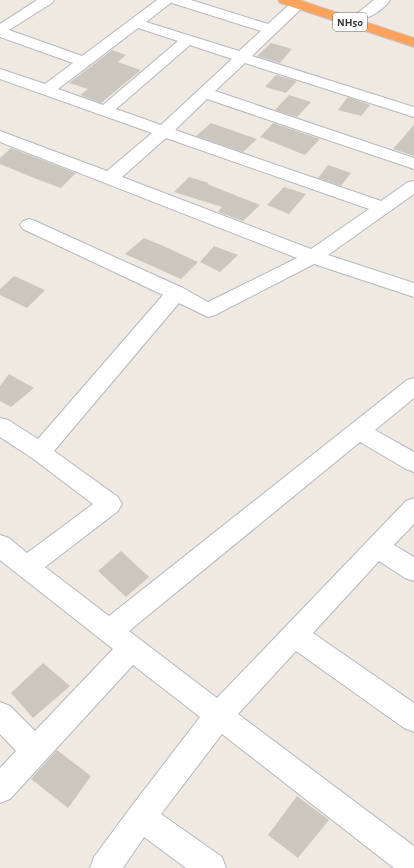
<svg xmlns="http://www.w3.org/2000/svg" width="414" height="868" font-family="'Alegreya Sans',sans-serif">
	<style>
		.building { fill: #cbc7bf }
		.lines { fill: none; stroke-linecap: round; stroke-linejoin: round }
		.minor-casing { stroke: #b4b7c1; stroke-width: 2 }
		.highway-casing { stroke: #c9c9c9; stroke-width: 2 }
		.minor { fill: #fff; fill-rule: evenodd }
		.highway { fill: #ffa35c; fill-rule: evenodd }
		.labels { text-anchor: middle; stroke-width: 3; stroke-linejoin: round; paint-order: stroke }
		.shield { fill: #fff; stroke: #6d6d6d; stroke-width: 1 }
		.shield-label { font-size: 11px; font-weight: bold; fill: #2e2e2e }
	</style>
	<rect width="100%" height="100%" fill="#efe9e1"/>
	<path class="building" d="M 271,43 L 292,49 L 280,63 L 257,56 Z
		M 112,50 L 126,55 L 118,62 L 141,70 L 101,103 L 80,95 L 88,89 L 69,83 Z
		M 276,75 L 297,81 L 286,93 L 265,87 Z
		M 289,95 L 311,102 L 297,117 L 275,110 Z
		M 348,97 L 370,105 L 361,116 L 338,110 Z
		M 211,123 L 257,139 L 243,152 L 196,136 Z
		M 273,123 L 320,139 L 305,155 L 260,137 Z
		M 414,125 L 414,156 L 393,149 Z
		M 11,148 L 76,173 L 61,188 L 39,180 L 0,164 L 0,158 Z
		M 328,165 L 351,173 L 341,186 L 318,178 Z
		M 189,177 L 209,183 L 207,184 L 260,205 L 243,221 L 218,212 L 222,207 L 174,192 Z
		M 284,187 L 306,194 L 289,214 L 267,205 Z
		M 144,238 L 161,245 L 198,262 L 181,279 L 125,254 Z
		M 214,246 L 238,255 L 220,272 L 200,262 Z
		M 14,276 L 45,290 L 27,308 L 0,295 L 0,289 Z
		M 9,374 L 34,388 L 11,407 L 0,401 L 0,386 Z
		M 121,551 L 149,577 L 126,597 L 98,571 Z
		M 43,663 L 70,686 L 33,718 L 11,693 Z
		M 57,750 L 91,776 L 68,808 L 31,779 Z
		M 297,796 L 329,820 L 298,858 L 268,835 Z"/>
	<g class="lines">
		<defs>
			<path id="minor" d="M 37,0 L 54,0 L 52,3 L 9,30 L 82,56 L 157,0 L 191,0 L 268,24 L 293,1 L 303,1 L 305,4 L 303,7 L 252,56 L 414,107 L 414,117 L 245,63 L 215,91 L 414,158 L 414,169 L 207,99 L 175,130 L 381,201 L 408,182 L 414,181 L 414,194 L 328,255 L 414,283 L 414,297 L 314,264 L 215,315 L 208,317 L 179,303 L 54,451 L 118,497 L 122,504 L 118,511 L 45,567 L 109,616 L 407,380 L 414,378 L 414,398 L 375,430 L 414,452 L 414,472 L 406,469 L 360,442 L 129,631 L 217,698 L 406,501 L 414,498 L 414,524 L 394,545 L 414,557 L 414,581 L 405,578 L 379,561 L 313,633 L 414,703 L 414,732 L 404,728 L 296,651 L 238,714 L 414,846 L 414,868 L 394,868 L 222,734 L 161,814 L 222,857 L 226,868 L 186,868 L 144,837 L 123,868 L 90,868 L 94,857 L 131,807 L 200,717 L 133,665 L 10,799 L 0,803 L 0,768 L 16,751 L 0,734 L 0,702 L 10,706 L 35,731 L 113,649 L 0,560 L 0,535 L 9,538 L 27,553 L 93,504 L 32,458 L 0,437 L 0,418 L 8,420 L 38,439 L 163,295 L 23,229 L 20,225 L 23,221 L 29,219 L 35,221 L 183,288 L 208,302 L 297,258 L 0,142 L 0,131 L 107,171 L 152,133 L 0,79 L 0,69 L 45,84 L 73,63 L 0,37 L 0,24 ZM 172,2 L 172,3 L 261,31 L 239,51 L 146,22 ZM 138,28 L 178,41 L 103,105 L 58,89 ZM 190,45 L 232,59 L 161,125 L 116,109 ZM 166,138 L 369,209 L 311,249 L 122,177 Z
				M 374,0 L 390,0 C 384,9 368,21 357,18 L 355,15 Z"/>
			<path id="highway" d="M 278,0 L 299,0 L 414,38 L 414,47 L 280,3 Z"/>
		</defs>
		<use href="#minor" class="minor-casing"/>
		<use href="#highway" class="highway-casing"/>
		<use href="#minor" class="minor"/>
		<use href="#highway" class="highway"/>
	</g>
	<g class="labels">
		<rect class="shield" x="333" y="13" width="34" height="18" rx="3"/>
		<g class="shield-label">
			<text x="350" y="26">NH50</text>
		</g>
	</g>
</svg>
